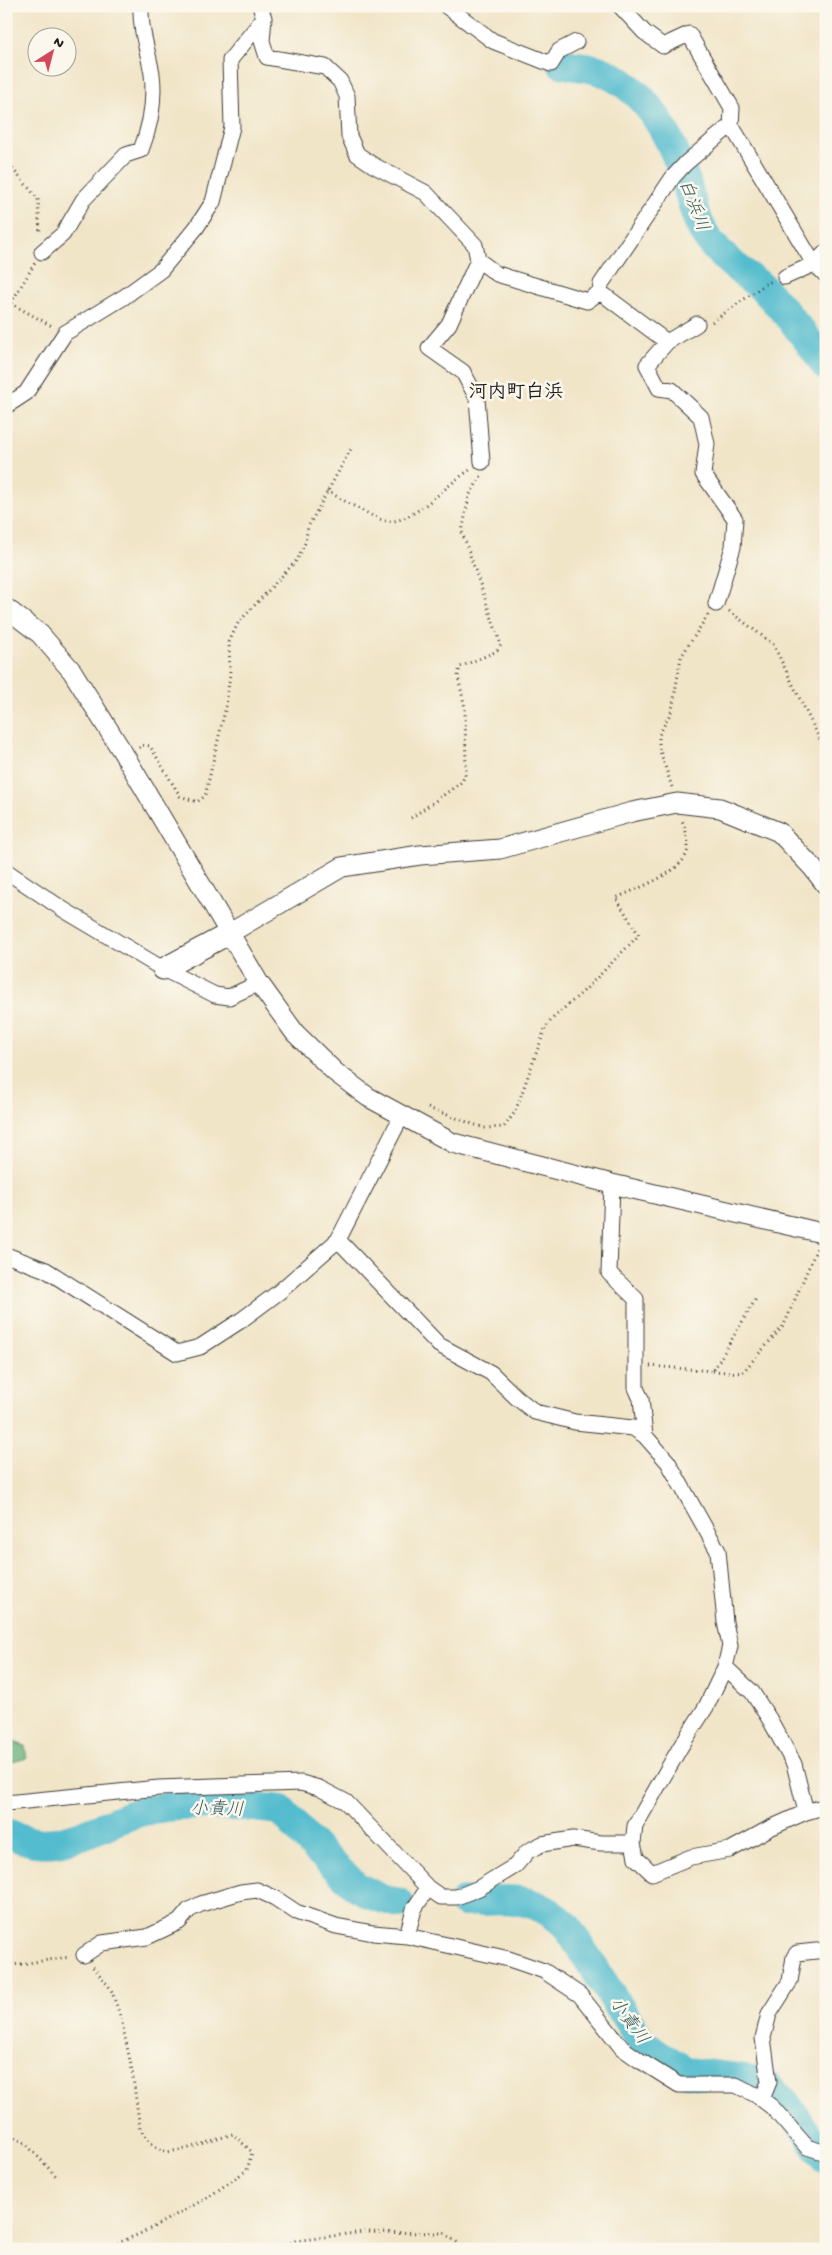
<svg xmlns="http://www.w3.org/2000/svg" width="832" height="2255" font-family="'Gochi Hand','Klee One',sans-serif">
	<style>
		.forest { fill: url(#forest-firs); stroke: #41664b }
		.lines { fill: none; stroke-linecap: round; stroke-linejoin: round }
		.river { stroke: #52bcce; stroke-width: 30 }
		.minor-casing { stroke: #3c3a36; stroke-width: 17 }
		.tertiary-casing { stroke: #3c3a36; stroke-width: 21 }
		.secondary-casing { stroke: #3c3a36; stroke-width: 23 }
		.path { stroke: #3c3a36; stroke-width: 3; stroke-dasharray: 1 4; stroke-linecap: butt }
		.minor { stroke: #fff; stroke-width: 15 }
		.tertiary { stroke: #fff; stroke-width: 19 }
		.secondary { stroke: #fff; stroke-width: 21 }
		.labels { text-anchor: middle; stroke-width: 5; stroke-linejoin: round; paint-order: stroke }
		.water-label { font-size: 18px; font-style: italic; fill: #325c63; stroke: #fbf7ec }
		.quarter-label { font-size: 19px; font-weight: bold; fill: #1c1c1c; stroke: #fbf7ec }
	</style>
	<defs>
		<pattern id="forest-firs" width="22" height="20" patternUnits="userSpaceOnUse" patternTransform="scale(1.25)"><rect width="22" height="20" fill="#66b17a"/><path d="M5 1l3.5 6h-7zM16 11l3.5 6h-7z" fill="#538f63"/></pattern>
	</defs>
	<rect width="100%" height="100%" fill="#fbf7ec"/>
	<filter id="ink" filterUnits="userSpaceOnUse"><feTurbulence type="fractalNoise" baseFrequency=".02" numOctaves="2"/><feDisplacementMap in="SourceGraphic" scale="10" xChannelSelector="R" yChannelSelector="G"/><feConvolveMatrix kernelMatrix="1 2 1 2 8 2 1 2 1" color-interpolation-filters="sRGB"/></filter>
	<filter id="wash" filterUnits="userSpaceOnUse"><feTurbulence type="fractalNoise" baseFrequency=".0096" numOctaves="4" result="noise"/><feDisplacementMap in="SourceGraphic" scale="20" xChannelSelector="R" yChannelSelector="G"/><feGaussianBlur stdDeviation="1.12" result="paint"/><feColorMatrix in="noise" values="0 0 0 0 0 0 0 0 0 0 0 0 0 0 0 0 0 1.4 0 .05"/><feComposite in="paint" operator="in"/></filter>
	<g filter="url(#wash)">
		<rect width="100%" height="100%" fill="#f1e5c8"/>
		<path class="forest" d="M 6,1739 L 25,1746 L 27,1758 L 6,1764 Z"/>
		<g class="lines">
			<path class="river" d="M 561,63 C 573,66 587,67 598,70 C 647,87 671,137 686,182 C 692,202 697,225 710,242 C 724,259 741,271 758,284 C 778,301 812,344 826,366
				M 6,1833 C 16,1836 26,1841 35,1842 C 73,1848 112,1817 148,1810 C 190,1802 239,1805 281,1810 L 313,1846 L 357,1887 L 377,1897 L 399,1903
				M 464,1902 C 508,1900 531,1893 566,1925 L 643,2044 L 687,2072 L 761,2081 L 785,2102 L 826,2159"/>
		</g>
	</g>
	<g filter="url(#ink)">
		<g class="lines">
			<defs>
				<path id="minor" d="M 446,6 L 493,41 L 551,64 L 559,51 L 576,42
					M 620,6 L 644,32 L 663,46 L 689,34 L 732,108 L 731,125 L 814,264 L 826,275
					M 264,18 L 262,41 L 267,57 L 325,67 L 340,81 L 347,96 L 349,136 L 357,154 L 373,165 L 426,193 L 475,245 L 478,260 L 497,274 L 587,301 L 600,292 L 667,342
					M 42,252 L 63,234 L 83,200 L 126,155 L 141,150 C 150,127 155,99 152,74 C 148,50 140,31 141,6
					M 478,260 L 449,324 L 429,348 L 463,372 L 477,398 L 482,462
					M 785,277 L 814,264 L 826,252
					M 600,292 L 601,284 L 673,177 L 686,163 L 731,125
					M 697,324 L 667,342 L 647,365 L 659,388 L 672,390 L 701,417 L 707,444 L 703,474 L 735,519 L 733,547 L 716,604
					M 6,406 L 26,393 L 65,333 L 124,297 L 161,270 L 196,228 L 213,202 L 232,127 L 230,60 L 264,18 L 260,6
					M 6,871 L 64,910 L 163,969 L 215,995 L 229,997 L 259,983
					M 612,1184 L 609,1273 L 636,1299 L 636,1388 L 641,1399 L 645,1436
					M 338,1240 L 439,1345 L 491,1373 L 517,1398 L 535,1412 L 575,1422 L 633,1428 L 645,1436 L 668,1462 L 718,1551 L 725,1622 L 730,1646 L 725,1667 L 752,1692 L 770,1720 L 794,1764 L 806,1812
					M 6,1255 L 46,1270 L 177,1353 L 200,1347 L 240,1321 L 279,1292 L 338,1240 L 401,1117
					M 6,1803 L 159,1788 L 301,1783 L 319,1788 L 346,1802 L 428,1888 L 441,1897 L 457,1897 L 479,1888 L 515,1866 L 528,1851 L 542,1844 L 573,1839 L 601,1843 L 633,1843 L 636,1858 L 652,1873 L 691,1857 L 730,1850 L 770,1828 L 806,1812 L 826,1806
					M 633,1843 L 635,1826 L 681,1746 L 706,1707 L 725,1667
					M 407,1936 L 414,1909 L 428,1888
					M 84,1955 L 102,1943 L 147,1937 L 179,1922 L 189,1910 L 201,1904 L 241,1892 L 257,1890 L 275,1898 L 296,1912 L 336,1926 L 373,1933 L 407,1936 L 509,1959 L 544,1971 L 580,1995 L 622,2048 L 639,2060 L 679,2085 L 736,2085 L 756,2095 L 772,2107 L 807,2147 L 826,2153
					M 762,2099 L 769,2082 L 763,2038 L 769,2014 L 790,1981 L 794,1957 L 797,1953 L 826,1950"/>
				<path id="tertiary" d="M 6,608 L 40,634 L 72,671 L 125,756 L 259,983 L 295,1033 L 335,1072 L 368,1097 L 453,1143 L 612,1184 L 826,1234
					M 230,933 L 342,867 L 420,855 L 500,849 L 632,812 L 677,803 L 720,808 L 779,832 L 812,867 L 826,885"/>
				<path id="secondary" d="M 163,969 L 230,933"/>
			</defs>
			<use href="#minor" class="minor-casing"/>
			<use href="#tertiary" class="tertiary-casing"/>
			<use href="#secondary" class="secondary-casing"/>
			<path class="path" d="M 6,161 L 38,199 L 40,234
				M 6,301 L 52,326
				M 11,303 L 35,263
				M 712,322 L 767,283 L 773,281
				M 327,491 C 338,497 377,520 386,521 C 413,525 447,483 470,470
				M 729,611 L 773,644 L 826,752
				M 139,748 L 143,745 L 150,746 L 180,796 L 197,802 L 205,796 L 226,706 L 230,674 L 229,642 L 238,623 L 297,560 L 305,543 L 308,527 L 352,447
				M 672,787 L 659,748 L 659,735 L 672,710 L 681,657 L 708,615
				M 411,818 L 462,782 L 466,772 L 465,708 L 458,676 L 460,667 L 497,651 L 501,645 L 462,532 L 469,496 L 481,476
				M 428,1108 L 484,1128 L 504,1127 L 515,1112 L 545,1029 L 552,1019 L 585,990 L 639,935 L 616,898 C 637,888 687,872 688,847 C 688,837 685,828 682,820
				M 650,1366 L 713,1371 L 757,1297
				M 713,1371 L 742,1373 L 784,1325 L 817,1248
				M 6,1966 L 70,1957
				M 93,1967 L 111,1989 L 121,2018 L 132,2070 L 140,2129 L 151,2143 L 161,2150 L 167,2152 L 186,2149 L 233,2134 L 252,2152 L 247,2170 L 207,2198 L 144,2232 L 104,2249
				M 6,2133 L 25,2143 L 56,2176
				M 271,2249 L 295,2241 L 363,2232 L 444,2233 L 458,2243 L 461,2249"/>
			<use href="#minor" class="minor"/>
			<use href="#tertiary" class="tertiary"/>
			<use href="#secondary" class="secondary"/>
		</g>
	</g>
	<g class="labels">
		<g class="water-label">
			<text transform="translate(695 205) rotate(69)" y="6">白浜川</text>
			<text transform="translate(217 1808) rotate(1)" y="6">小責川</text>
			<text transform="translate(630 2020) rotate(54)" y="6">小責川</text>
		</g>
		<g class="quarter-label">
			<text x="516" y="397">河内町白浜</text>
		</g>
	</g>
	<rect width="832" height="2255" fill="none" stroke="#fbf7ec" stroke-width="25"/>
	<g transform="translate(52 52) rotate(36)"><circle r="24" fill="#fbf7ec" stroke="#a29f99"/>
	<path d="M0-4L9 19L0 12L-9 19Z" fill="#d1495b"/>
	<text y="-8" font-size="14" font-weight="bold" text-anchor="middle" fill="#1c1c1c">N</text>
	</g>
</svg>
